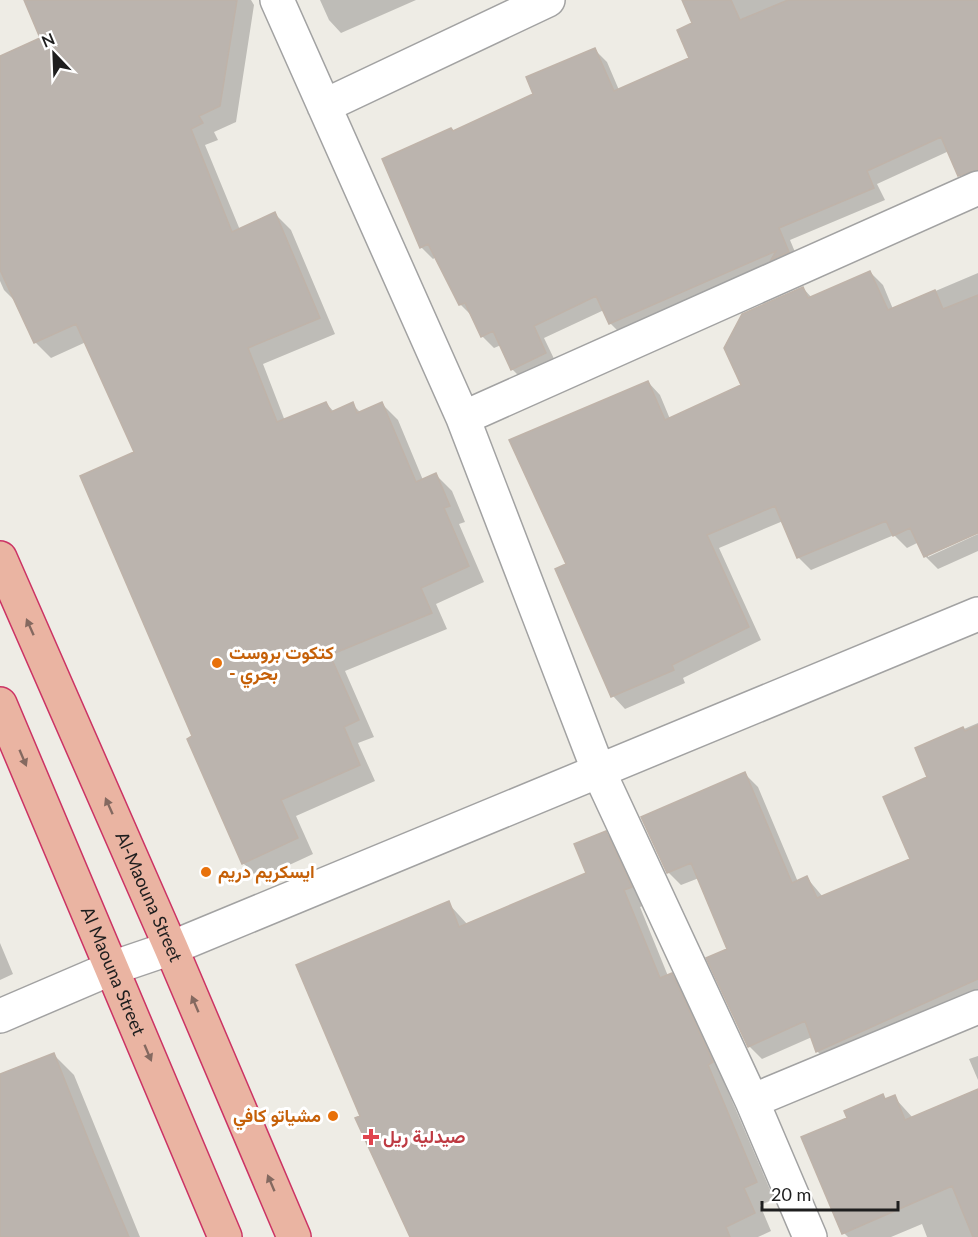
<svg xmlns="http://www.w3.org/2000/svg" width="978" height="1237" font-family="Lato,Vazirmatn,sans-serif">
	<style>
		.shadow { fill: #0003 }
		.building { fill: #bbb4ae; stroke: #bfb3a9; stroke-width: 1.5 }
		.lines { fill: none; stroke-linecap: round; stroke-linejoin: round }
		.minor-casing { stroke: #a2a2a2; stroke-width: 36 }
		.tertiary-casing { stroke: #a2a2a2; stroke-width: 36 }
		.trunk-casing { stroke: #cc3364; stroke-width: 36 }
		.minor { stroke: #fff; stroke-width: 33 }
		.tertiary { stroke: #fff; stroke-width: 33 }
		.trunk { stroke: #eab4a2; stroke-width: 33 }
		.oneway { fill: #846960 }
		.food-dot { fill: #e8710a; stroke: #fff; stroke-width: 2 }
		.health-dot { fill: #e0444e; stroke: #fff; stroke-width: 2 }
		.labels { text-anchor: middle; stroke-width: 6; stroke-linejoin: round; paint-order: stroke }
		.food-label { font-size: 18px; font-weight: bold; fill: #c56008; stroke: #fff; text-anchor: start }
		.street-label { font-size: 18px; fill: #1e1e1e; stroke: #fff }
		.health-label { font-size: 18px; font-weight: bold; fill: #be3a42; stroke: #fff; text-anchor: start }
	</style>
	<rect width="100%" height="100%" fill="#eeece5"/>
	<path class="shadow" d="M 125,0 L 251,0 L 254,5 L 236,122 L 214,132 L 218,140 L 205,145 L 240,230 L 275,214 L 291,230 L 335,334 L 263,364 L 285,421 L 326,403 L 334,412 L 352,404 L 361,413 L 382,404 L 398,420 L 423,480 L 436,475 L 452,491 L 465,522 L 459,524 L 484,582 L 436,604 L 447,629 L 345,671 L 374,737 L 358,743 L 375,781 L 296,816 L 313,854 L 259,879 L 243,863 L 194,737 L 136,453 L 86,342 L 51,358 L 35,342 L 17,303 L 4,290 L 0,281 L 0,58 Z
		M 320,0 L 416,0 L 341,33 L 329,20 Z
		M 700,0 L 978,0 L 978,177 L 969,181 L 957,169 L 949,151 L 877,184 L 885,200 L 790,240 L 800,264 L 622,335 L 610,323 L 604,310 L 544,338 L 557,365 L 524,381 L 512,369 L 501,345 L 494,348 L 482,336 L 472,316 L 460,304 L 436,257 L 433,259 L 421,247 L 454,133 L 535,95 L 595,50 L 607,62 L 619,90 L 691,59 L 694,24 Z
		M 870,272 L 883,285 L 893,309 L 978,273 L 978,531 L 928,553 L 928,557 L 978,534 L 978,551 L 938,569 L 925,556 L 919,542 L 907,548 L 894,535 L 811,570 L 798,557 L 783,521 L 719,548 L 761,640 L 683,678 L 685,683 L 625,709 L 613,696 L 568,565 L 648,382 L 660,395 L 670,419 L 743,386 L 803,288 L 812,298 Z
		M 978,723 L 978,999 L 830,1064 L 817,1051 L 812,1037 L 762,1059 L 749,1046 L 729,950 L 699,878 L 681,885 L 668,872 L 745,774 L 758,787 L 798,882 L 807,878 L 823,897 L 912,860 L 929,778 L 917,749 Z
		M 606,833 L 623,850 L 648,904 L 640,907 L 668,976 L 672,975 L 689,992 L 730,1080 L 724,1082 L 774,1199 L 760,1205 L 771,1231 L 758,1237 L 411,1237 L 362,1117 L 448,903 L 468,925 L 588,874 Z
		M 0,943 L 13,974 L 0,980 Z
		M 53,1054 L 74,1075 L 140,1237 L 0,1237 L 0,1076 Z
		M 978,1056 L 978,1080 L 969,1059 Z
		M 978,1091 L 978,1237 L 927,1237 L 922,1224 L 891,1237 L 848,1237 L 844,1233 L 886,1100 L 894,1097 L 913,1118 Z"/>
	<path class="building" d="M 24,0 L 237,0 L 220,106 L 199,116 L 203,123 L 191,129 L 232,232 L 275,212 L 320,318 L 248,348 L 277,422 L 326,402 L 331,412 L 353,402 L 357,413 L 382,402 L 416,482 L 436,473 L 450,506 L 444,508 L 469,566 L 421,588 L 432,613 L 330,655 L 359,720 L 344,727 L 360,765 L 281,800 L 298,838 L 242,864 L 187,739 L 192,736 L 80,476 L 134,452 L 76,324 L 34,343 L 0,270 L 0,56 L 40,38 Z
		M 682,0 L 731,0 L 740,20 L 788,0 L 978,0 L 978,170 L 958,176 L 941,137 L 867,171 L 874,188 L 779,228 L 789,252 L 771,260 L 776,251 L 609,324 L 596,296 L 534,326 L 546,353 L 511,370 L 493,331 L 481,337 L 465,303 L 459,305 L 428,244 L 420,248 L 382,159 L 451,128 L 453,131 L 533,94 L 526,77 L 595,48 L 614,91 L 689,58 L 677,30 L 692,23 Z
		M 870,271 L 888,310 L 935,290 L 943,309 L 978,295 L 978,533 L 924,557 L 910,528 L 893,536 L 886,521 L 797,558 L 775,506 L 707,535 L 749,627 L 672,665 L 674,670 L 611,697 L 555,569 L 566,564 L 509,440 L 648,381 L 665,420 L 741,385 L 724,348 L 742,314 L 803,287 L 808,298 Z
		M 978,725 L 978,979 L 816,1052 L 805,1021 L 748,1047 L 706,958 L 727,949 L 691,863 L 667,873 L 641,817 L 745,772 L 792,883 L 807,876 L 817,898 L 910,859 L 883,797 L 927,777 L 915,748 L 963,727 L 965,731 Z
		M 606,831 L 632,887 L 624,890 L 660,978 L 672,973 L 713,1062 L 708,1065 L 757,1182 L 744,1188 L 755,1213 L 726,1227 L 730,1237 L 410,1237 L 355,1118 L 360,1116 L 296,965 L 449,901 L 459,927 L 586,873 L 574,844 Z
		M 54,1053 L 94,1154 L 129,1237 L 0,1237 L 0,1074 Z
		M 978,1089 L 978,1237 L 973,1237 L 952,1186 L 842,1234 L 801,1137 L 847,1118 L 844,1111 L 883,1094 L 885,1099 L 895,1095 L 905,1120 Z"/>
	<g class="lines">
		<defs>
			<path id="minor" d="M 277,0 L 463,418 L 599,772 L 752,1101 L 810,1237
				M 324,106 L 548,0
				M 463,418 L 978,188
				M 171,948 L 978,614
				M 752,1101 L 978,1007"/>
			<path id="tertiary" d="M 0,1016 L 112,968 L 171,948"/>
			<g id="trunk">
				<path id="s1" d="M 0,558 L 171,948 L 294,1237"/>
				<path id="s2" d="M 0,704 L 225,1237"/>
			</g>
		</defs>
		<use href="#minor" class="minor-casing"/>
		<use href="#tertiary" class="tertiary-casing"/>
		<use href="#trunk" class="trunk-casing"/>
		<use href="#minor" class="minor"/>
		<use href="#tertiary" class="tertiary"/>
		<use href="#trunk" class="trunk"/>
	</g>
	<defs><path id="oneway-solid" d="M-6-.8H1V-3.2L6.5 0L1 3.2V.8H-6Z" transform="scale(1.5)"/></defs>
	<g class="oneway">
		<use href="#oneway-solid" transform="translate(30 627) rotate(-114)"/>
		<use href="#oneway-solid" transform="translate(23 758) rotate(67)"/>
		<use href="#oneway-solid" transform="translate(109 806) rotate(-114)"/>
		<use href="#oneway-solid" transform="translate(195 1004) rotate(-113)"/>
		<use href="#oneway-solid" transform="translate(148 1053) rotate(67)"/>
		<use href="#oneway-solid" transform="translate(271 1183) rotate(-113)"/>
	</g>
	<g class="food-dot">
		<circle cx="217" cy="663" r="6"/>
		<circle cx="206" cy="872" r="6"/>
		<circle cx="333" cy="1116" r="6"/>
	</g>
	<path class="health-dot" d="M368 1128h6v6h6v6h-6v6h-6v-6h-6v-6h6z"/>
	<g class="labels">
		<g class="food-label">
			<text x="229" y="659">كتكوت بروست<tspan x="229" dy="21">- بحري</tspan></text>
			<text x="218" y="878">ايسكريم دريم</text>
			<text x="321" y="1122" text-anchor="end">مشياتو كافي</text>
		</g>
		<g class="street-label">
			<text dy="6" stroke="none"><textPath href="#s1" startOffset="370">Al-Maouna Street</textPath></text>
			<text dy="6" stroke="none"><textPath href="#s2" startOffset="290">Al Maouna Street</textPath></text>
		</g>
		<g class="health-label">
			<text x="383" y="1143">صيدلية ريل</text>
		</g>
	</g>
	<g transform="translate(54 54) rotate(337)" stroke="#ffffff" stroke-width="4.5" paint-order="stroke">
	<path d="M0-4.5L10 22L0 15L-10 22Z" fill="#1e1e1e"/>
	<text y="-9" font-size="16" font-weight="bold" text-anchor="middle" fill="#1e1e1e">N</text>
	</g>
	<path d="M762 1201v9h136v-9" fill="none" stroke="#1e1e1e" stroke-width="3"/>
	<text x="771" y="1201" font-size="18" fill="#1e1e1e" stroke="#ffffff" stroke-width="4.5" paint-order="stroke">20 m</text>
</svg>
